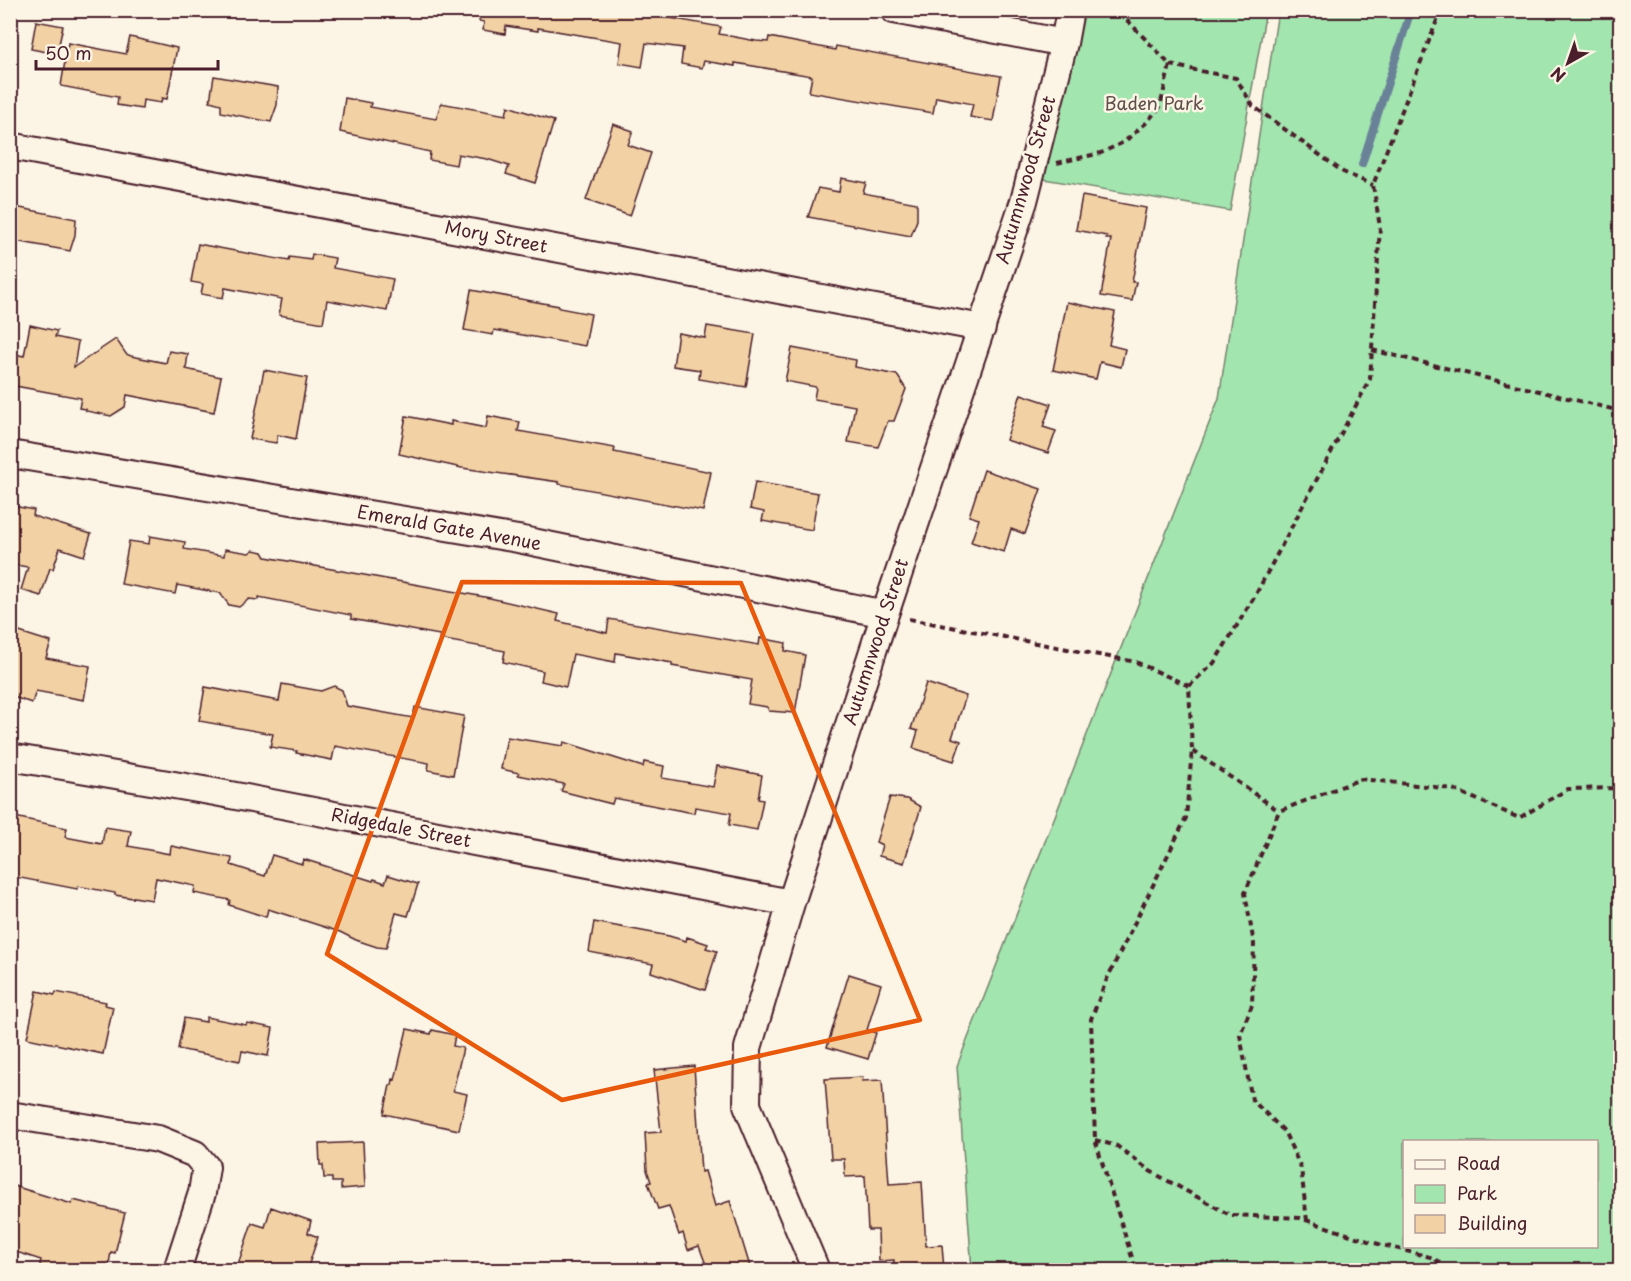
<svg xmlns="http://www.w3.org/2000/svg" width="1631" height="1281" font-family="'Playpen Sans',sans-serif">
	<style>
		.green { fill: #a2e5af; stroke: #76826d; stroke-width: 1.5; fill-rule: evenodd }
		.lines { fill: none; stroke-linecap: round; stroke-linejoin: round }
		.stream { stroke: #6a8298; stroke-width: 8 }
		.building { fill: #f2d1a4; stroke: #4a1f2b; stroke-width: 1.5 }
		.street-casing { stroke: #4a1f2b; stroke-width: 30 }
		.path { stroke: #4a1f2b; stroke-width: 4; stroke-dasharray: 6 4.5; stroke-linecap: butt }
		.street { stroke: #fcf5e5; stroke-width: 26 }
		.marked { fill: none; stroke: #e8590c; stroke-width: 4.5; stroke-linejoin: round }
		.labels { text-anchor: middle; stroke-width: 5; stroke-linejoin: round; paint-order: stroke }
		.park-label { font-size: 18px; fill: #60504c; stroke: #fcf5e5 }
		.street-label { font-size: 18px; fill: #4a1f2b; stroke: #fcf5e5 }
	</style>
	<rect width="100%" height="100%" fill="#fcf5e5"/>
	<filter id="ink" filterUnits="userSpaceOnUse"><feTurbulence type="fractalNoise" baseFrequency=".0167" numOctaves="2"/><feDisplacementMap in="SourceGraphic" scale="12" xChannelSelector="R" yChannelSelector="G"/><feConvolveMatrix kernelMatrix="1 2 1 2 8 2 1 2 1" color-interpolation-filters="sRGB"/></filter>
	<g filter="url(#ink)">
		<path class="green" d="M 1070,11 L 1266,11 L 1230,211 L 1032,177 Z
			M 1278,11 L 1620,11 L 1620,1270 L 972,1270 L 957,1066 L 1219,398 ZM 1404,1142 L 1596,1142 L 1596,1246 L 1404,1246 Z"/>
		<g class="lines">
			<path class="stream" d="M 1362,164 L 1411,10"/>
		</g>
		<path class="building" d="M 480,10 L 625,10 L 721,27 L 719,34 L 756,41 L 768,42 L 769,37 L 835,50 L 836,46 L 1001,76 L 993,121 L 970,117 L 973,104 L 936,97 L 933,113 L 809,92 L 812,76 L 735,63 L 735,66 L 704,61 L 702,68 L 681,64 L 683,48 L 646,43 L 642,67 L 619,63 L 622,42 L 538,28 L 538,31 L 506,26 L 505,34 L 483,30 L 484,22 L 479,21 Z
			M 36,21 L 63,26 L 57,54 L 31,49 Z
			M 130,37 L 177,48 L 167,99 L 162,98 L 161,103 L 143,100 L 142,109 L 117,105 L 118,97 L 61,86 L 68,43 L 126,54 Z
			M 214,76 L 278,87 L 277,105 L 271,122 L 221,112 L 221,104 L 210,101 Z
			M 345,98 L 371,103 L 370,107 L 436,119 L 441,103 L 506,115 L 508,106 L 554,121 L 535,183 L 506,174 L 509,166 L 487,159 L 458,154 L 456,165 L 429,160 L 430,152 L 340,132 Z
			M 613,124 L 633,131 L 628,145 L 651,153 L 630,216 L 586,200 Z
			M 841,178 L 866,183 L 863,193 L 917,203 L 917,220 L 911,236 L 808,217 L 818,188 L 839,192 Z
			M 1082,196 L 1146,208 L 1132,282 L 1136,282 L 1132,301 L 1101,296 L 1111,239 L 1106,239 L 1107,236 L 1076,230 Z
			M 10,206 L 76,219 L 75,235 L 70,251 L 10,240 Z
			M 198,244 L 289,261 L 290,257 L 311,260 L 312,254 L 335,258 L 333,268 L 393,279 L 387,311 L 327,300 L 323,323 L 279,315 L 282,299 L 225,288 L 223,298 L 201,294 L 203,284 L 191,282 Z
			M 471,290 L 559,306 L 559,308 L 591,314 L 585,346 L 494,330 L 493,335 L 464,330 Z
			M 1067,302 L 1115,312 L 1109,345 L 1125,349 L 1121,367 L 1100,362 L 1096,379 L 1053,370 Z
			M 30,325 L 57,331 L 55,337 L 78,342 L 74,367 L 116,339 L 126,354 L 131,356 L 166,363 L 169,351 L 188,354 L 186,369 L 221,377 L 214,412 L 127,395 L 125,407 L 111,416 L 86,411 L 86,409 L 79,408 L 81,398 L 10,385 L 10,353 L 24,356 Z
			M 707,326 L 755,334 L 746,387 L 699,379 L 700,370 L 673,366 L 678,333 L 705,338 Z
			M 792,348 L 856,360 L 855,367 L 897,375 L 906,389 L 894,421 L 888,421 L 878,447 L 848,442 L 855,406 L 814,399 L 816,387 L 785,381 Z
			M 264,370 L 307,378 L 296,439 L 278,435 L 276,443 L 250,439 Z
			M 1021,394 L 1051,404 L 1043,427 L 1056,431 L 1048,453 L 1006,440 Z
			M 406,416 L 451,425 L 451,421 L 486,428 L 488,416 L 520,422 L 518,431 L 615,448 L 614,452 L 711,472 L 703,511 L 559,484 L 559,482 L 462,468 L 399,454 Z
			M 984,470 L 1041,489 L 1025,534 L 1011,529 L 1004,552 L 971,542 L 979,519 L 969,516 Z
			M 755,482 L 818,493 L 812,530 L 762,521 L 764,512 L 750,509 Z
			M 14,506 L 34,510 L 33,516 L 91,534 L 84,556 L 60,548 L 53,569 L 50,568 L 41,596 L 21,590 L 28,567 L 10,564 L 10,514 L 13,515 Z
			M 150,536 L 185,542 L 184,549 L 224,556 L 225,549 L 249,553 L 253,550 L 263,552 L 266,557 L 490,598 L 559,614 L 557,621 L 607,633 L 609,619 L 759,645 L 760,638 L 786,643 L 785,651 L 805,655 L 795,713 L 769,711 L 767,707 L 748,704 L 752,680 L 672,666 L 672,663 L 616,653 L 615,662 L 573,654 L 566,687 L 541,681 L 543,671 L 503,662 L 505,651 L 439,639 L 440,635 L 351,619 L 351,615 L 259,597 L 258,600 L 249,599 L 239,607 L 229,605 L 220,593 L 177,585 L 175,594 L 121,584 L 129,541 L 149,544 Z
			M 10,629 L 51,642 L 46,658 L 90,666 L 84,700 L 36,691 L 32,703 L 10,696 Z
			M 926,683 L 966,696 L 952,738 L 961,741 L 954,761 L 913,748 L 918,731 L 911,729 Z
			M 282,684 L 321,691 L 334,686 L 342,690 L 347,706 L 413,718 L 415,707 L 464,716 L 453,775 L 428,770 L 429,763 L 335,746 L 332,760 L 296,753 L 297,751 L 270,747 L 273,734 L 199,721 L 205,687 L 279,701 Z
			M 507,737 L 563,746 L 564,742 L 643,767 L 644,762 L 664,766 L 662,778 L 713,787 L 717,766 L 762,775 L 758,799 L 763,800 L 757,830 L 729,825 L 731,813 L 695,807 L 694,813 L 614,798 L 612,804 L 561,791 L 564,784 L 518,775 L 519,773 L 501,769 Z
			M 890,797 L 907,799 L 921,807 L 904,863 L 879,856 L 882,845 L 876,842 Z
			M 10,816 L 67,828 L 65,837 L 102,844 L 105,827 L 131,831 L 128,846 L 170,854 L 171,846 L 232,858 L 231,865 L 265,876 L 272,855 L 302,864 L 303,859 L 373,881 L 374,879 L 385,883 L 388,875 L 418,884 L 408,916 L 396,913 L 386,948 L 377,947 L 356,940 L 340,932 L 268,909 L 266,917 L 229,905 L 230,900 L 194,893 L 195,886 L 156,878 L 152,900 L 133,897 L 133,898 L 115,895 L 115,893 L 78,886 L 77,889 L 10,876 Z
			M 594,922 L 669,936 L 686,941 L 687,937 L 708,944 L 706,948 L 717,951 L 705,990 L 651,972 L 653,964 L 589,952 Z
			M 849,974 L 881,984 L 867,1030 L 876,1033 L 868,1059 L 827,1047 Z
			M 37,991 L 55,995 L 56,992 L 106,1002 L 105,1005 L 113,1007 L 103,1054 L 27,1038 Z
			M 206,1017 L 246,1025 L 247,1023 L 273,1028 L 268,1056 L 242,1051 L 240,1061 L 178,1049 L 184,1018 L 206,1022 Z
			M 407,1029 L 431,1034 L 432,1030 L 455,1035 L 453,1046 L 463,1048 L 453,1091 L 467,1094 L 459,1130 L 384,1114 L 390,1085 L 392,1085 L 393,1079 L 395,1080 Z
			M 694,1066 L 701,1172 L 705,1171 L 715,1206 L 730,1201 L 751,1270 L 708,1270 L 699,1246 L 688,1250 L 683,1233 L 679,1235 L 669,1206 L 658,1209 L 648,1183 L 651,1182 L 647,1170 L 645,1133 L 661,1132 L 654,1070 Z
			M 863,1077 L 862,1081 L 882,1080 L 889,1184 L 922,1182 L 926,1246 L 942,1245 L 944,1270 L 894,1270 L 894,1260 L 879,1261 L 878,1230 L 868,1230 L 865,1176 L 845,1177 L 844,1159 L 831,1159 L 825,1079 Z
			M 363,1142 L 365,1187 L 341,1189 L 341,1182 L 332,1182 L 332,1178 L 324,1178 L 323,1165 L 320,1165 L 319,1144 Z
			M 14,1186 L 72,1204 L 73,1200 L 125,1213 L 115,1253 L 111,1252 L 108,1270 L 39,1270 L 41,1260 L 10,1250 L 10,1199 Z
			M 271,1207 L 311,1221 L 308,1233 L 318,1237 L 307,1270 L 236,1270 L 252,1223 L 265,1227 Z"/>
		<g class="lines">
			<defs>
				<path id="street" d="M 894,10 L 1064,43
					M 10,146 L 982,328
					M 10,454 L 518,539 L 885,614
					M 10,757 L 215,792 L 791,903
					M 10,1115 L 158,1139 L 195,1154 L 206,1167 L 202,1193 L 177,1270
					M 816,1270 L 747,1105 L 748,1048 L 791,903 L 885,614 L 1024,201 L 1064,43 L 1070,10"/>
			</defs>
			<use href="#street" class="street-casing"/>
			<path class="path" d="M 1170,65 L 1236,78 L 1253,106 L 1343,172 L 1373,185
				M 1057,163 L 1101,153 L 1124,142 L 1146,123 L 1160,107 L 1170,65 L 1130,23 L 1115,10
				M 1372,350 L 1620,411
				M 909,619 L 1136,662 L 1189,686 L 1192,750 L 1186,818 L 1107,979 L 1091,1019 L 1095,1140 L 1136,1270
				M 1189,686 L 1214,663 L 1255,596 L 1370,379 L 1380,227 L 1373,185 L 1441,10
				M 1193,751 L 1279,811
				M 1095,1140 L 1117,1146 L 1150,1171 L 1230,1215 L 1300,1218 L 1371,1242 L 1434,1258 L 1447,1270
				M 1307,1221 L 1301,1168 L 1284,1131 L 1252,1100 L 1240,1035 L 1252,1005 L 1254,944 L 1245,893 L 1279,811 L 1361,779 L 1453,789 L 1519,818 L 1568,789 L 1620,788"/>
			<use href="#street" class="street"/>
		</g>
	</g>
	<path class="marked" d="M 462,582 L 741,583 L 920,1020 L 562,1100 L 327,954 Z"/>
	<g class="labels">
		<g class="park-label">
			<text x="1154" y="110">Baden Park</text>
		</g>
		<g class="street-label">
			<text transform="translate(1026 180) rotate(-74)" y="6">Autumnwood Street</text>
			<text transform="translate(496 237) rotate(11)" y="6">Mory Street</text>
			<text transform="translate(449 528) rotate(10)" y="6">Emerald Gate Avenue</text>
			<text transform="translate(876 642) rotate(-72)" y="6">Autumnwood Street</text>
			<text transform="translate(401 828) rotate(11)" y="6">Ridgedale Street</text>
		</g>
	</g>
	<rect width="1631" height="1281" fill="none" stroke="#fcf5e5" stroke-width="36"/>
	<rect x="18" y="18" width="1595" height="1245" fill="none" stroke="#4a1f2b" stroke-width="2" filter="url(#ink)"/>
	<rect x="1403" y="1140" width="195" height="108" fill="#fcf5e5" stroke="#b59f9b" stroke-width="1.5"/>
	<rect x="1415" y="1160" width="30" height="9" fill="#fcf5e5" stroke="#b59f9b" stroke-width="1.5"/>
	<text x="1457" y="1170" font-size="18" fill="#4a1f2b">Road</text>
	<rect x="1415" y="1185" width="30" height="18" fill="#a2e5af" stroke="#b59f9b" stroke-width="1.5"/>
	<text x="1457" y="1200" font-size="18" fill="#4a1f2b">Park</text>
	<rect x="1415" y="1215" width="30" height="18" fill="#f2d1a4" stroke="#b59f9b" stroke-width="1.5"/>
	<text x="1457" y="1230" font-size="18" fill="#4a1f2b">Building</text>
	<g transform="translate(1568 63) rotate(220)" stroke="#fcf5e5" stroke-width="4.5" paint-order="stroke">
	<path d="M0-4.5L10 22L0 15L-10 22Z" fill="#4a1f2b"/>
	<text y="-9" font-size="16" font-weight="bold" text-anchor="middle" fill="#4a1f2b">N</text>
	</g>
	<path d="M36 60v9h182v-9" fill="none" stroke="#4a1f2b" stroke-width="3"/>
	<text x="45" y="60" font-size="18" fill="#4a1f2b" stroke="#fcf5e5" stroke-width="4.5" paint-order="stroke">50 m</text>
</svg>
